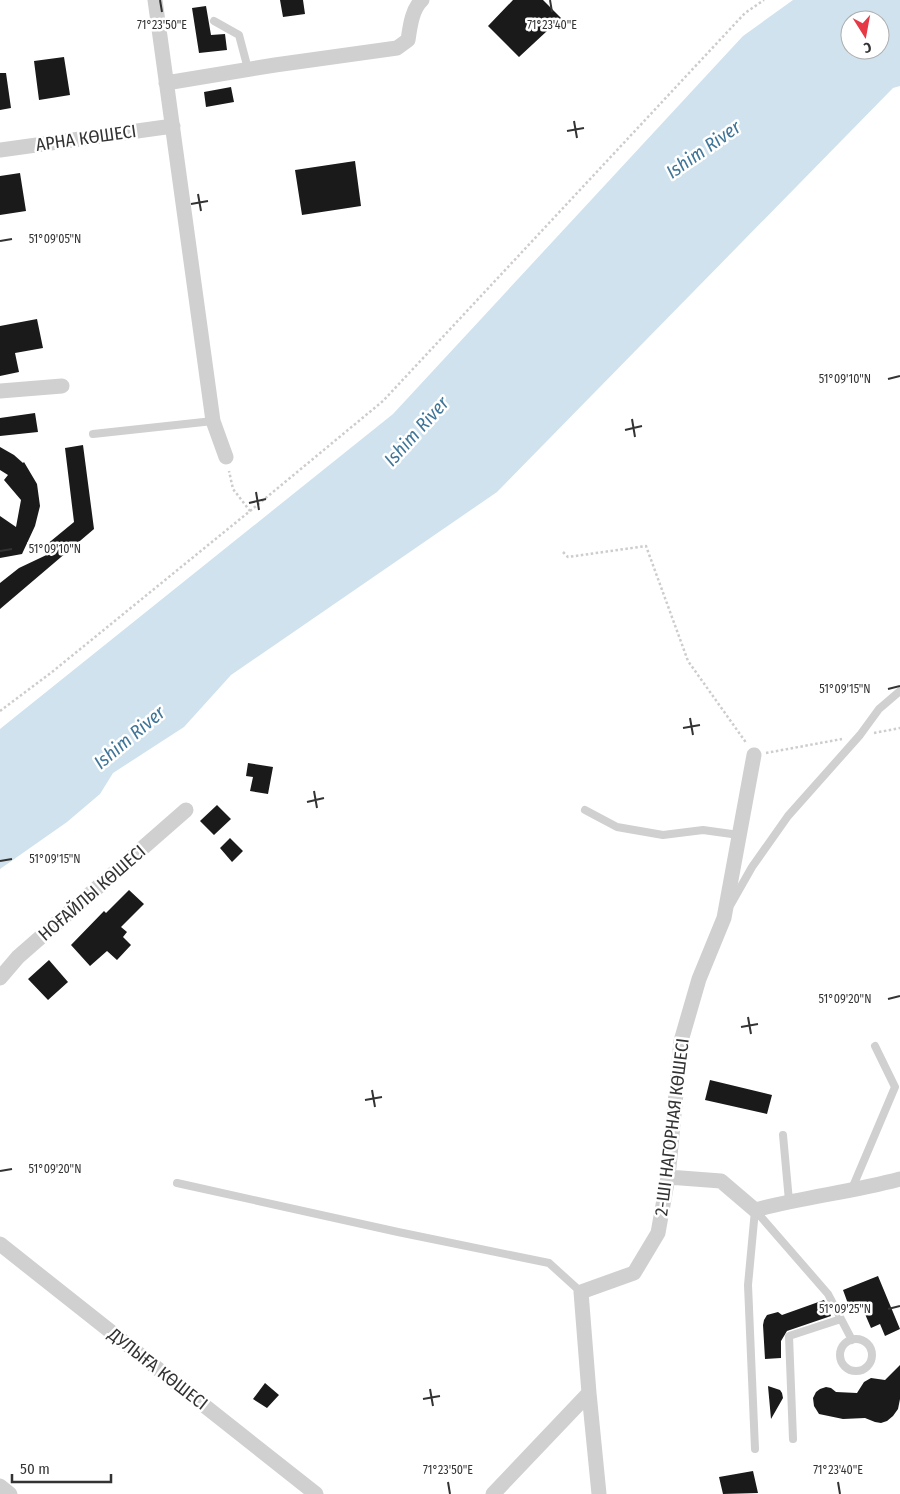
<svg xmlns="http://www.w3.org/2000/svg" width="900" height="1494" font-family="'Fira Sans Condensed',sans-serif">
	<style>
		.water { fill: #cfe2ee; fill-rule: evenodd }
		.building { fill: #1a1a1a }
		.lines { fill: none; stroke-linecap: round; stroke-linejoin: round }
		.path { stroke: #cdcdcd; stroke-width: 2.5; stroke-dasharray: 2.5 2.5; stroke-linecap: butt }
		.service { stroke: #d0d0d0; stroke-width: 8 }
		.minor { stroke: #d0d0d0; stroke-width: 15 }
		.ticks { fill: none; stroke: #333; stroke-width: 2 }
		.labels { text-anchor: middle; stroke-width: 5; stroke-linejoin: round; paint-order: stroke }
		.street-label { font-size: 18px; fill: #333; stroke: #fff }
		.water-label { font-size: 19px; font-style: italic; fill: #3f7597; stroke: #fff }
		.ticks-label { font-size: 12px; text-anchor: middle; fill: #333; stroke: #fff; stroke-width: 5; stroke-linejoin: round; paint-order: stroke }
	</style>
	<rect width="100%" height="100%" fill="#fff"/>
	<path class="water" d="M 793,0 L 900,0 L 900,86 L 893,88 L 497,492 L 231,675 L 184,727 L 113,773 L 100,794 L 67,822 L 0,869 L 0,729 L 393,414 L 743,36 ZM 850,20 L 880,20 L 880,50 L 850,50 Z"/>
	<path class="building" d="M 280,0 L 303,0 L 305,14 L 283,17 Z
		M 513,0 L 543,0 L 561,18 L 519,57 L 488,26 Z
		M 206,6 L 211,35 L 225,34 L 227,50 L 199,53 L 192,8 Z
		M 64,57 L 70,95 L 39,100 L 34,61 Z
		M 0,73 L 6,73 L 11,108 L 0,110 Z
		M 231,87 L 234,102 L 206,107 L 204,92 Z
		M 355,161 L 361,206 L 302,215 L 295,170 Z
		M 20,173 L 26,211 L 0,215 L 0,176 Z
		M 37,319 L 43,348 L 15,353 L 19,372 L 0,376 L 0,326 Z
		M 35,413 L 38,432 L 0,436 L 0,418 Z
		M 83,445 L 94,529 L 0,609 L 0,583 L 19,568 L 57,550 L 56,547 L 40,550 L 74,522 L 65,448 Z
		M 0,447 L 14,455 L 23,463 L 24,462 L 37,484 L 40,506 L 35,526 L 22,554 L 0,558 L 0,516 L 16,527 L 21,500 L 4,480 L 8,475 L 0,470 Z
		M 248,763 L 273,767 L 268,794 L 250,791 L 253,777 L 246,776 Z
		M 217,805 L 231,819 L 214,835 L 200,821 Z
		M 230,838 L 243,851 L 232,862 L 220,848 Z
		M 129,890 L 144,904 L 121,927 L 127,932 L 123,937 L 131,945 L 117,960 L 107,951 L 90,966 L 71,945 L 104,911 L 106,913 Z
		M 49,960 L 68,982 L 48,1000 L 28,979 Z
		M 710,1080 L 772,1095 L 767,1114 L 705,1100 Z
		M 878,1276 L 900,1329 L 885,1336 L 880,1324 L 871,1328 L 862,1307 L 851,1312 L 843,1290 Z
		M 824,1300 L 831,1316 L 787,1331 L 781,1341 L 781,1358 L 765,1359 L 763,1325 L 764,1320 L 767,1315 L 778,1312 L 782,1315 Z
		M 900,1365 L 900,1399 L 898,1409 L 893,1416 L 887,1421 L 881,1423 L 875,1422 L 865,1418 L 843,1419 L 819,1414 L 814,1406 L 813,1398 L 816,1392 L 820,1389 L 826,1387 L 831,1388 L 836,1392 L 857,1393 L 864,1382 L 871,1378 L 885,1380 Z
		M 265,1383 L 279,1395 L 267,1408 L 253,1399 Z
		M 768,1386 L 780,1390 L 782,1393 L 783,1398 L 771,1419 Z
		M 753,1471 L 758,1493 L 723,1494 L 719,1477 Z"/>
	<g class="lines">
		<path class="path" d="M 250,511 L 383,401 L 745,13 L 764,0
			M 563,552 L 568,557 L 646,546 L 688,661 L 747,744
			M 0,711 L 52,672 L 250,511 L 233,489 L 229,471
			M 874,733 L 900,728
			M 766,753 L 842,739"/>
		<path class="service" d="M 214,21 L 239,35 L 248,69
			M 93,434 L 213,421
			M 585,810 L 617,827 L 663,835 L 703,830 L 739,835
			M 731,904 L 752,867 L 788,816 L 860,735 L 879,709 L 900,691
			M 783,1135 L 789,1201
			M 177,1183 L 398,1232 L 549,1263 L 581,1292
			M 851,1191 L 895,1087 L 875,1046
			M840 1355a16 16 0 1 1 32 0a16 16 0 1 1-32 0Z
			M 793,1439 L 789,1336 L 841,1319
			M 755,1449 L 748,1285 L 755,1210 L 828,1294 L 852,1340"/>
		<path class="minor" d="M 155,0 L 213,421 L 226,457
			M 166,83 L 275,65 L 397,48 L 408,40 C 410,27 412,9 422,0
			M 0,150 L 173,126
			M 0,391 L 62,386
			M 0,978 L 18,957 L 186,810
			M 668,1177 L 721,1181 L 755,1210 C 803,1197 852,1192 900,1179
			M 0,1244 L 316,1494
			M 0,1486 L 10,1494
			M 493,1494 L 589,1393
			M 599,1494 L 589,1393 L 581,1292 L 634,1273 L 658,1233 L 668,1177 L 681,1041 L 699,979 L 724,918 L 754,755"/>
	</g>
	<path class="ticks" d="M 160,0 L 162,12M 550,0 L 552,12M 574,121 L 577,138M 567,131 L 584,128M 198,194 L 201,211M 191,204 L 208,201M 0,241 L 12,239M 888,379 L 900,376M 632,419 L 635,437M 625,430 L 642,426M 256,492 L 259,510M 249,503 L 266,499M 0,551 L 12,549M 888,689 L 900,686M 690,718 L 693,735M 683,728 L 700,725M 314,791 L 317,808M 307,802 L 324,798M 0,861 L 12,859M 888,999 L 900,996M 748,1017 L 751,1034M 741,1027 L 758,1024M 372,1090 L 375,1107M 365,1100 L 382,1097M 0,1171 L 12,1169M 888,1309 L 900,1306M 430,1389 L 433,1406M 423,1399 L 440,1396M 448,1482 L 450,1494M 838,1482 L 840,1494"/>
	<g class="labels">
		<g class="street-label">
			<text transform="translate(86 138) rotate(-8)" y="6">АРНА КӨШЕСІ</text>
			<text transform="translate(92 893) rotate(-41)" y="6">НОҒАЙЛЫ КӨШЕСІ</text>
			<text transform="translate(672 1127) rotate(-83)" y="6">2-ШІ НАГОРНАЯ КӨШЕСІ</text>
			<text transform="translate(158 1369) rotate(38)" y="6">ДУЛЫҒА КӨШЕСІ</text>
		</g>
		<g class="water-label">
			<text transform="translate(703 149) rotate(-35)" y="7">Ishim River</text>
			<text transform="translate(416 431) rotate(-48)" y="7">Ishim River</text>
			<text transform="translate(129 737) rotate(-40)" y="7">Ishim River</text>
		</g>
	</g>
	<g class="ticks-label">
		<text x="162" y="29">71°23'50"E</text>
		<text x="552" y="29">71°23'40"E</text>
		<text x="55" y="243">51°09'05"N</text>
		<text x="845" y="383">51°09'10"N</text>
		<text x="55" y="553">51°09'10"N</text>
		<text x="845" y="693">51°09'15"N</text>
		<text x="55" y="863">51°09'15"N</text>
		<text x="845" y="1003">51°09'20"N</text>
		<text x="55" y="1173">51°09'20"N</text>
		<text x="845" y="1313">51°09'25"N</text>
		<text x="448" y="1474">71°23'50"E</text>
		<text x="838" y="1474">71°23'40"E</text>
	</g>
	<g transform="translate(865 35) rotate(169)"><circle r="24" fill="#ffffff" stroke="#adadad"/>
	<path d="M0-4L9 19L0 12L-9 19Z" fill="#e63946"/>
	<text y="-8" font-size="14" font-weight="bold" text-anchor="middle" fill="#333333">С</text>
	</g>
	<path d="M12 1474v8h99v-8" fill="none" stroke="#333333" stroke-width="2.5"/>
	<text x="20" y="1474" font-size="15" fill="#333333" stroke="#ffffff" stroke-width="4" paint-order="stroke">50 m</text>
</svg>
